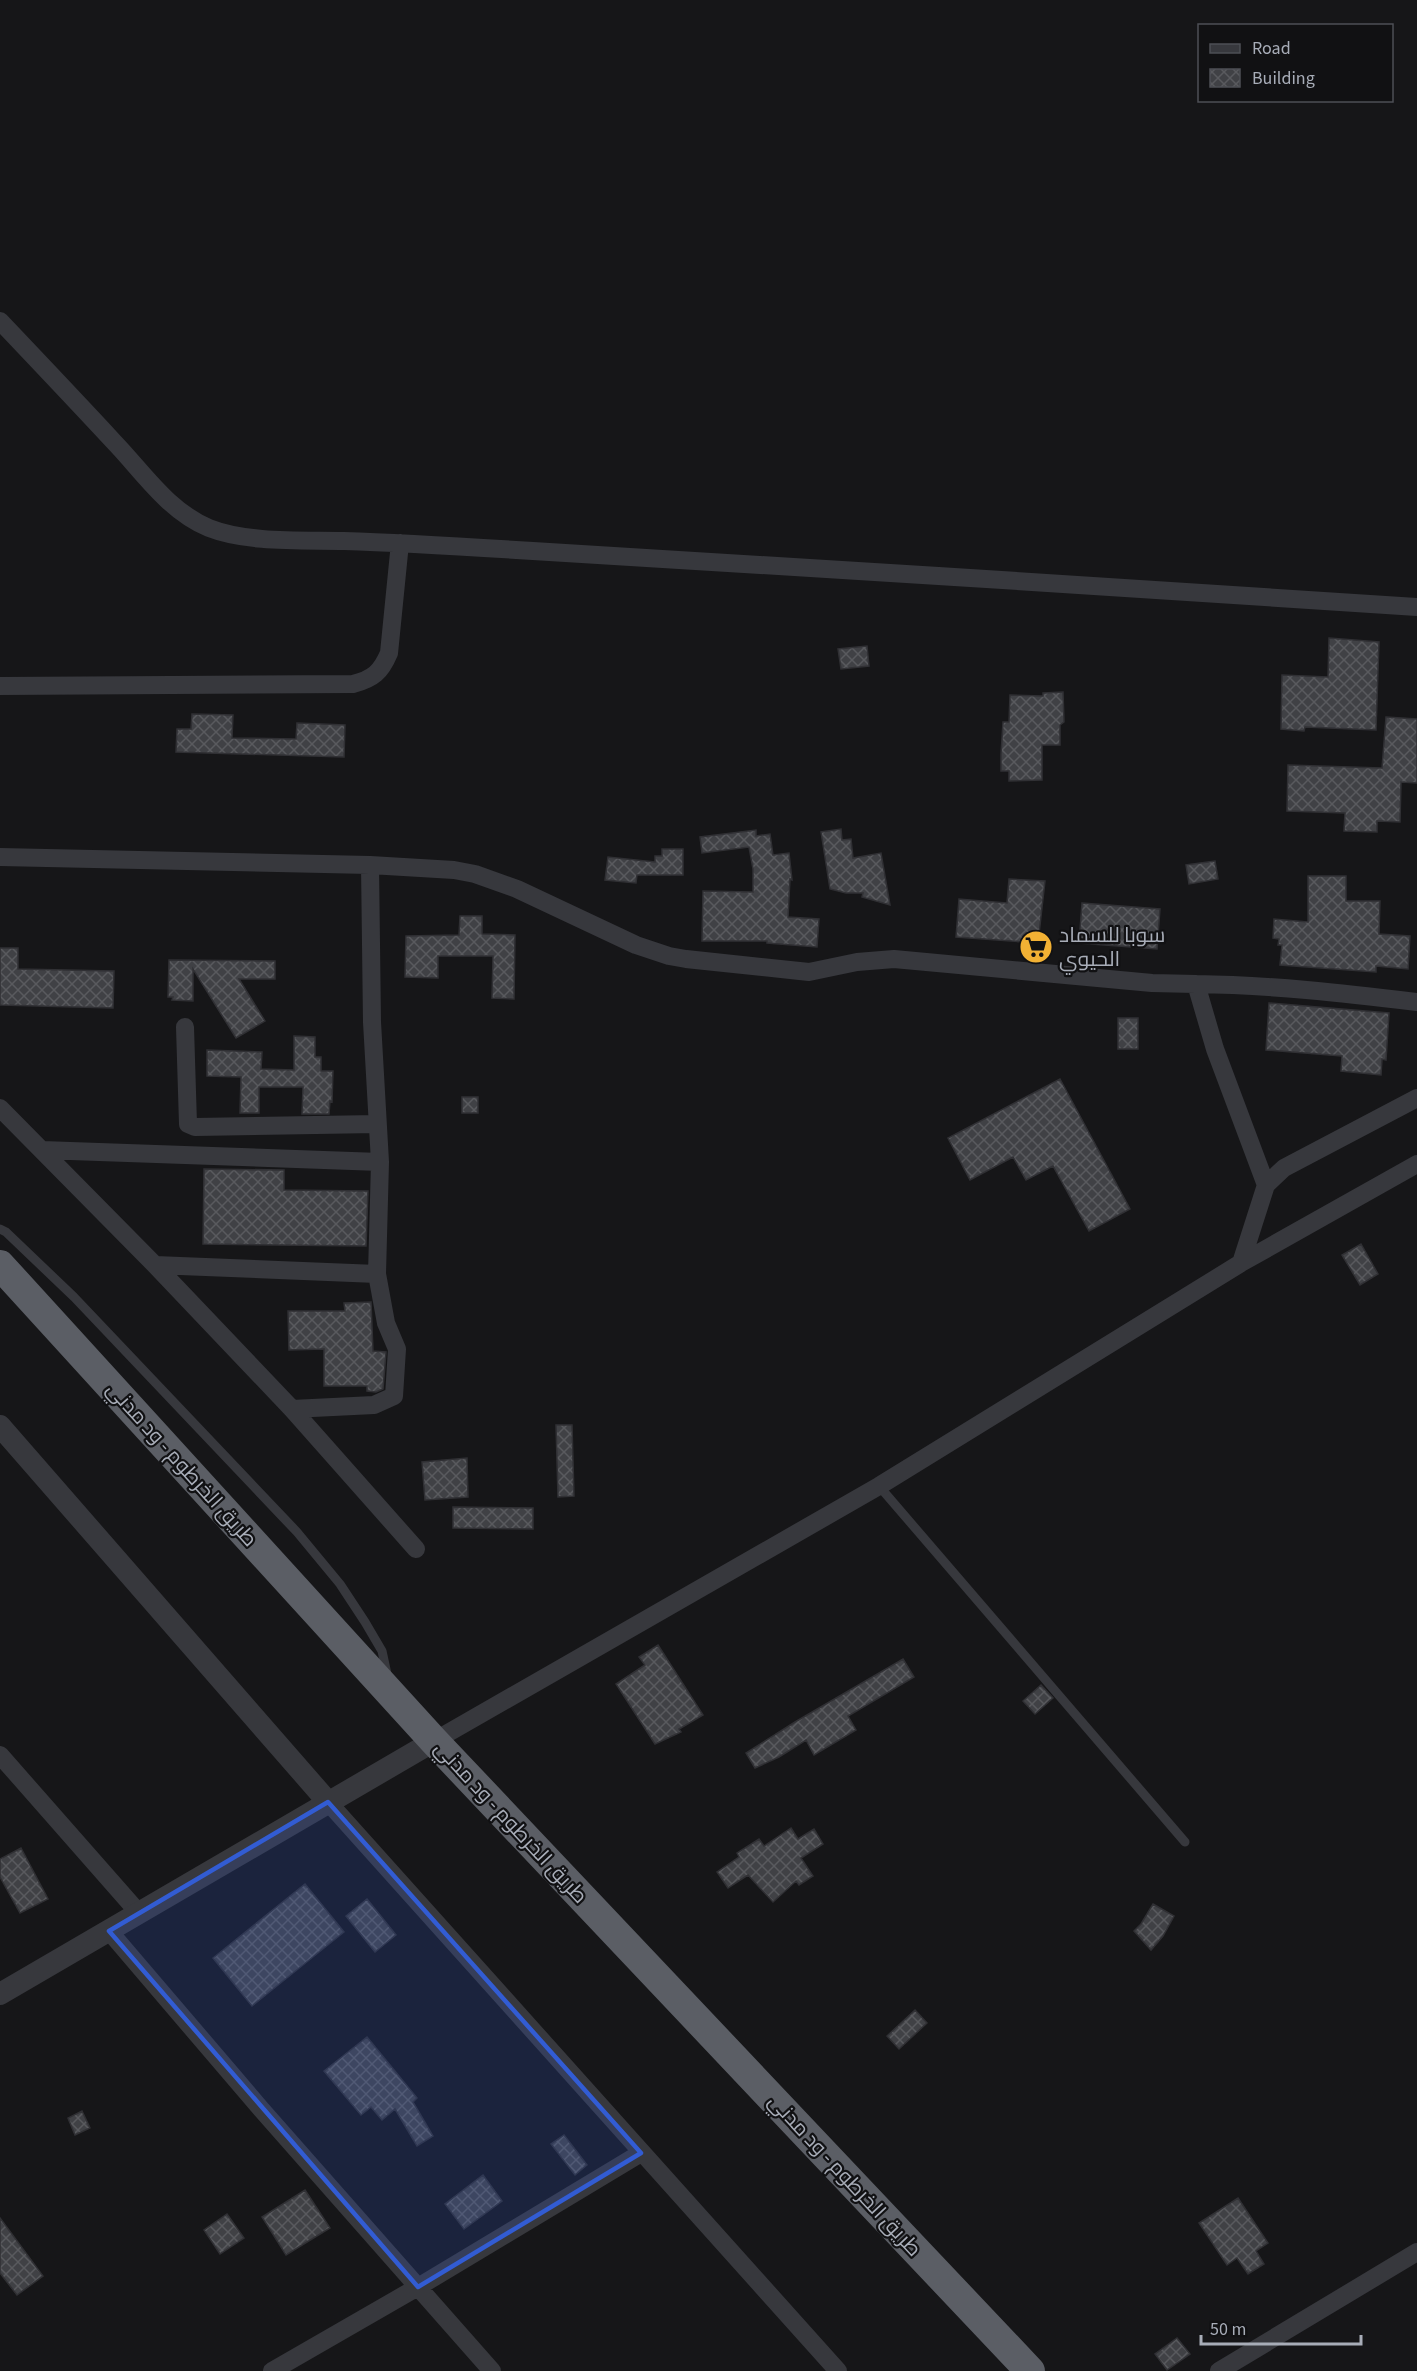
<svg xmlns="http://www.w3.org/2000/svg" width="1417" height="2371" font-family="'Source Sans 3',Cairo,sans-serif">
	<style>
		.building { fill: url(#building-cross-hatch); stroke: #303034; stroke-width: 1.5 }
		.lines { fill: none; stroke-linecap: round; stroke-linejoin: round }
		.service { stroke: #37383d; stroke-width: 9 }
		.minor { stroke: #37383d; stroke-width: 18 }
		.tertiary { stroke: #37383d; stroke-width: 22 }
		.trunk { stroke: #5b5e65; stroke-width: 30 }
		.marked { fill: #325cd3; fill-opacity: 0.2; stroke: #325cd3; stroke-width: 4.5; stroke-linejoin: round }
		.labels { text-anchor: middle; stroke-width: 4.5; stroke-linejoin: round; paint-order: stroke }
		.poi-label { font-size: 21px; fill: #a8adb8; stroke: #111113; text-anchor: start }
		.street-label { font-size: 21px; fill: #a8adb8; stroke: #111113 }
	</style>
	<defs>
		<pattern id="building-cross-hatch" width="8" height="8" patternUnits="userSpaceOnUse" patternTransform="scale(1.5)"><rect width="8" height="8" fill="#404145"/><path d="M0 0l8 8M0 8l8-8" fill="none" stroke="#595a5e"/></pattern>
	</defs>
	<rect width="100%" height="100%" fill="#161618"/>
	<path class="building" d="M 1329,638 L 1379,642 L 1376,730 L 1305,727 L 1304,731 L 1281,729 L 1282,675 L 1328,677 Z
		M 867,646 L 869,666 L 841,669 L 838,649 Z
		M 1063,692 L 1064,722 L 1060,725 L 1060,745 L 1042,745 L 1042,780 L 1009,781 L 1009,771 L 1001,771 L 1001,754 L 1003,722 L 1009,722 L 1010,695 L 1043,696 L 1043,693 Z
		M 192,714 L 233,715 L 232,738 L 296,739 L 297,723 L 345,725 L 344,757 L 176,752 L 177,729 L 191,729 Z
		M 1386,717 L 1417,719 L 1417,783 L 1401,782 L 1400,822 L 1377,821 L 1377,832 L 1344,831 L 1345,813 L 1287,811 L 1288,765 L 1382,768 Z
		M 841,829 L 842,840 L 851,839 L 853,858 L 881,853 L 890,905 L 862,897 L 863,893 L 846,893 L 830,889 L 821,832 Z
		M 756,830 L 756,836 L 770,834 L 773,855 L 789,853 L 792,880 L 790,879 L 788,917 L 819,919 L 817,947 L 767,943 L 767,941 L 702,941 L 703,891 L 753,892 L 753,869 L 749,847 L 702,853 L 700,837 Z
		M 662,849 L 683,849 L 683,875 L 637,875 L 636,883 L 605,880 L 608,857 L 655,862 L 655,856 L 662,856 Z
		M 1215,861 L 1218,879 L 1189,884 L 1186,865 Z
		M 1308,876 L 1346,876 L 1346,901 L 1380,901 L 1379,934 L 1410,936 L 1408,969 L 1376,966 L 1376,972 L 1280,965 L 1282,945 L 1278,945 L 1279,939 L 1273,938 L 1274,919 L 1308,922 Z
		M 1009,879 L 1045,881 L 1038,943 L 956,937 L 959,899 L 1007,903 Z
		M 1082,903 L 1160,909 L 1157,949 L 1079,943 Z
		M 460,916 L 482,916 L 482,934 L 515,935 L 514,999 L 492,998 L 493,956 L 438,956 L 438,978 L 405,977 L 406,936 L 459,935 Z
		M 0,948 L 18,948 L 18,969 L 114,971 L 113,1008 L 0,1005 Z
		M 169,960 L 275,961 L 275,979 L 239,979 L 265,1021 L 236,1038 L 193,969 L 193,1001 L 172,1000 L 173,997 L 168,997 Z
		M 1269,1003 L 1389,1013 L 1386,1060 L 1382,1059 L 1381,1075 L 1341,1071 L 1342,1056 L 1266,1050 Z
		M 1118,1018 L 1138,1018 L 1138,1049 L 1118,1049 Z
		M 294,1036 L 315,1037 L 315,1057 L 321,1057 L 321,1071 L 333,1071 L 332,1102 L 330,1101 L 329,1114 L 302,1114 L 303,1087 L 259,1087 L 259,1113 L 240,1113 L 241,1077 L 207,1076 L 207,1050 L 262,1052 L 261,1069 L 294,1070 Z
		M 1060,1079 L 1130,1209 L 1089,1231 L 1053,1166 L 1026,1180 L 1013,1157 L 970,1180 L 948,1138 Z
		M 462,1097 L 478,1097 L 478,1113 L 462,1113 Z
		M 204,1169 L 284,1170 L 284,1190 L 368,1191 L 366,1246 L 203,1244 Z
		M 1361,1244 L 1378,1274 L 1360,1285 L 1342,1255 Z
		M 371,1302 L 373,1351 L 386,1352 L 383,1389 L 376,1392 L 367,1391 L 367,1386 L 324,1386 L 324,1349 L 289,1350 L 288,1311 L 345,1311 L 344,1303 Z
		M 556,1425 L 572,1425 L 574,1496 L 558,1497 Z
		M 467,1458 L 468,1497 L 425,1500 L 422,1462 Z
		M 453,1507 L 533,1508 L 533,1529 L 453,1528 Z
		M 658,1645 L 703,1715 L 679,1729 L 681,1732 L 655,1744 L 616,1684 L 645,1665 L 639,1657 Z
		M 903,1659 L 914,1677 L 848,1716 L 856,1730 L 814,1755 L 806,1740 L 779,1757 L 755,1768 L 746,1753 L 795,1722 Z
		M 1041,1685 L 1053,1698 L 1035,1714 L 1023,1701 Z
		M 791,1828 L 798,1839 L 814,1829 L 823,1844 L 801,1858 L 813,1876 L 799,1885 L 796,1881 L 773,1902 L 748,1875 L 728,1888 L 717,1872 L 739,1857 L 737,1853 L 759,1839 L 764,1846 Z
		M 21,1848 L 48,1899 L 20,1913 L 0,1877 L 0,1859 Z
		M 305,1884 L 344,1932 L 252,2006 L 213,1958 Z
		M 367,1899 L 396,1935 L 375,1952 L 346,1916 Z
		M 1153,1904 L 1174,1916 L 1163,1936 L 1151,1950 L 1134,1931 L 1141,1924 Z
		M 915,2010 L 927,2023 L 899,2049 L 887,2036 Z
		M 367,2037 L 417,2098 L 413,2102 L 433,2136 L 417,2146 L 395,2109 L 382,2120 L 371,2107 L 361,2115 L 324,2071 Z
		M 82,2111 L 90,2128 L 75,2135 L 68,2118 Z
		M 564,2135 L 587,2165 L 575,2175 L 551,2144 Z
		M 483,2175 L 502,2201 L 464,2229 L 445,2204 Z
		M 305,2190 L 330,2228 L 286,2255 L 262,2217 Z
		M 1238,2198 L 1268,2243 L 1256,2251 L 1264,2264 L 1248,2274 L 1237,2258 L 1227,2265 L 1199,2223 Z
		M 227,2214 L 244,2238 L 220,2254 L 204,2230 Z
		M 0,2218 L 43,2276 L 17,2295 L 0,2273 Z
		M 1177,2338 L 1190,2354 L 1167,2370 L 1155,2354 Z"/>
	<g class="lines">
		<path class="service" d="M 0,1229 L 6,1232 L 74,1297 L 297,1532 L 340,1584 L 365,1622 L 382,1651 L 387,1674
			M 879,1486 L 1185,1842"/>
		<path class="minor" d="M 0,321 C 38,361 76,401 114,442 C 143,472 168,511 209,528 C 247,543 302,540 344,541 C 407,543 470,547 533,551 C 828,568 1122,588 1417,607
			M 0,686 L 353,684 C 373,679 381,672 389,653 L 400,543
			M 0,857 L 370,865 L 454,870 L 475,874 L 517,889 L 636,945 L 669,956 L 686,959 L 809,972 L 857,962 L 894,959 L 1152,983 L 1196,984 L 1215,1049 L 1266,1185
			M 1196,984 C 1270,985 1343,993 1417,1002
			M 185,1027 L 188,1124 L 195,1127 L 377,1124
			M 0,1108 L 155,1265 L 292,1409 L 416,1549
			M 42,1150 L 380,1162
			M 1241,1263 L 1266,1185 L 1284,1168 L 1417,1098
			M 155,1265 L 377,1274
			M 292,1409 L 374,1405 L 394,1396 L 397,1349 L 386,1323 L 377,1274 L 380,1162 L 372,1022 L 370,865
			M 434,1741 L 879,1486 L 1241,1263 L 1417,1164
			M 0,1755 L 138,1912
			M 328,1802 L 838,2371
			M 109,1931 L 261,2109 L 492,2371
			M 272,2371 L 418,2287 L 641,2153
			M 1219,2371 L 1417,2252"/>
		<path class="tertiary" d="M 0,1426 L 328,1802
			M 0,1994 L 434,1741"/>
		<path class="trunk" d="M 0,1265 L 434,1741 L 1030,2371"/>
	</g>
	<path class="marked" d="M 328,1802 L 641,2153 L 418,2287 L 109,1931 Z"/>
	<defs>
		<symbol id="supermarket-disc" viewBox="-11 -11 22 22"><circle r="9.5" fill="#f2b134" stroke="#111113"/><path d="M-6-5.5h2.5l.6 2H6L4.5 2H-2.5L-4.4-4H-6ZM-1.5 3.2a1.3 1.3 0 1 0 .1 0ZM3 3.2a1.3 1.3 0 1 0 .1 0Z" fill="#111"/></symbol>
	</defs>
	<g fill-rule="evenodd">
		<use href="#supermarket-disc" x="1017" y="928" width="38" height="38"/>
	</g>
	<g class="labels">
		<g class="poi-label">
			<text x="1059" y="942">سوبا للسماد<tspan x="1059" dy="24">الحيوي</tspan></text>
		</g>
		<g class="street-label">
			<text transform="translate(182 1464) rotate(48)" y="7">طريق الخرطوم - ود مدني</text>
			<text transform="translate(511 1822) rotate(47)" y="7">طريق الخرطوم - ود مدني</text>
			<text transform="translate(845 2175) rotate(47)" y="7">طريق الخرطوم - ود مدني</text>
		</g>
	</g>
	<rect x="1198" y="24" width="195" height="78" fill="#111113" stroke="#4d4f55" stroke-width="1.5"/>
	<rect x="1210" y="44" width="30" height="9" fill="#37383d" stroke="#4d4f55" stroke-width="1.5"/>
	<text x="1252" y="54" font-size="18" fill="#a8adb8">Road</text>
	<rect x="1210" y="69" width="30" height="18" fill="url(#building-cross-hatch)" stroke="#4d4f55" stroke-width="1.5"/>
	<text x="1252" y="84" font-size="18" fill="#a8adb8">Building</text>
	<path d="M1201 2335v9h160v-9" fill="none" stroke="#a8adb8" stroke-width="3"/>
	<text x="1210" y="2335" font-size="18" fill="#a8adb8" stroke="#111113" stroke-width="4.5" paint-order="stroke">50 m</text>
</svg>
